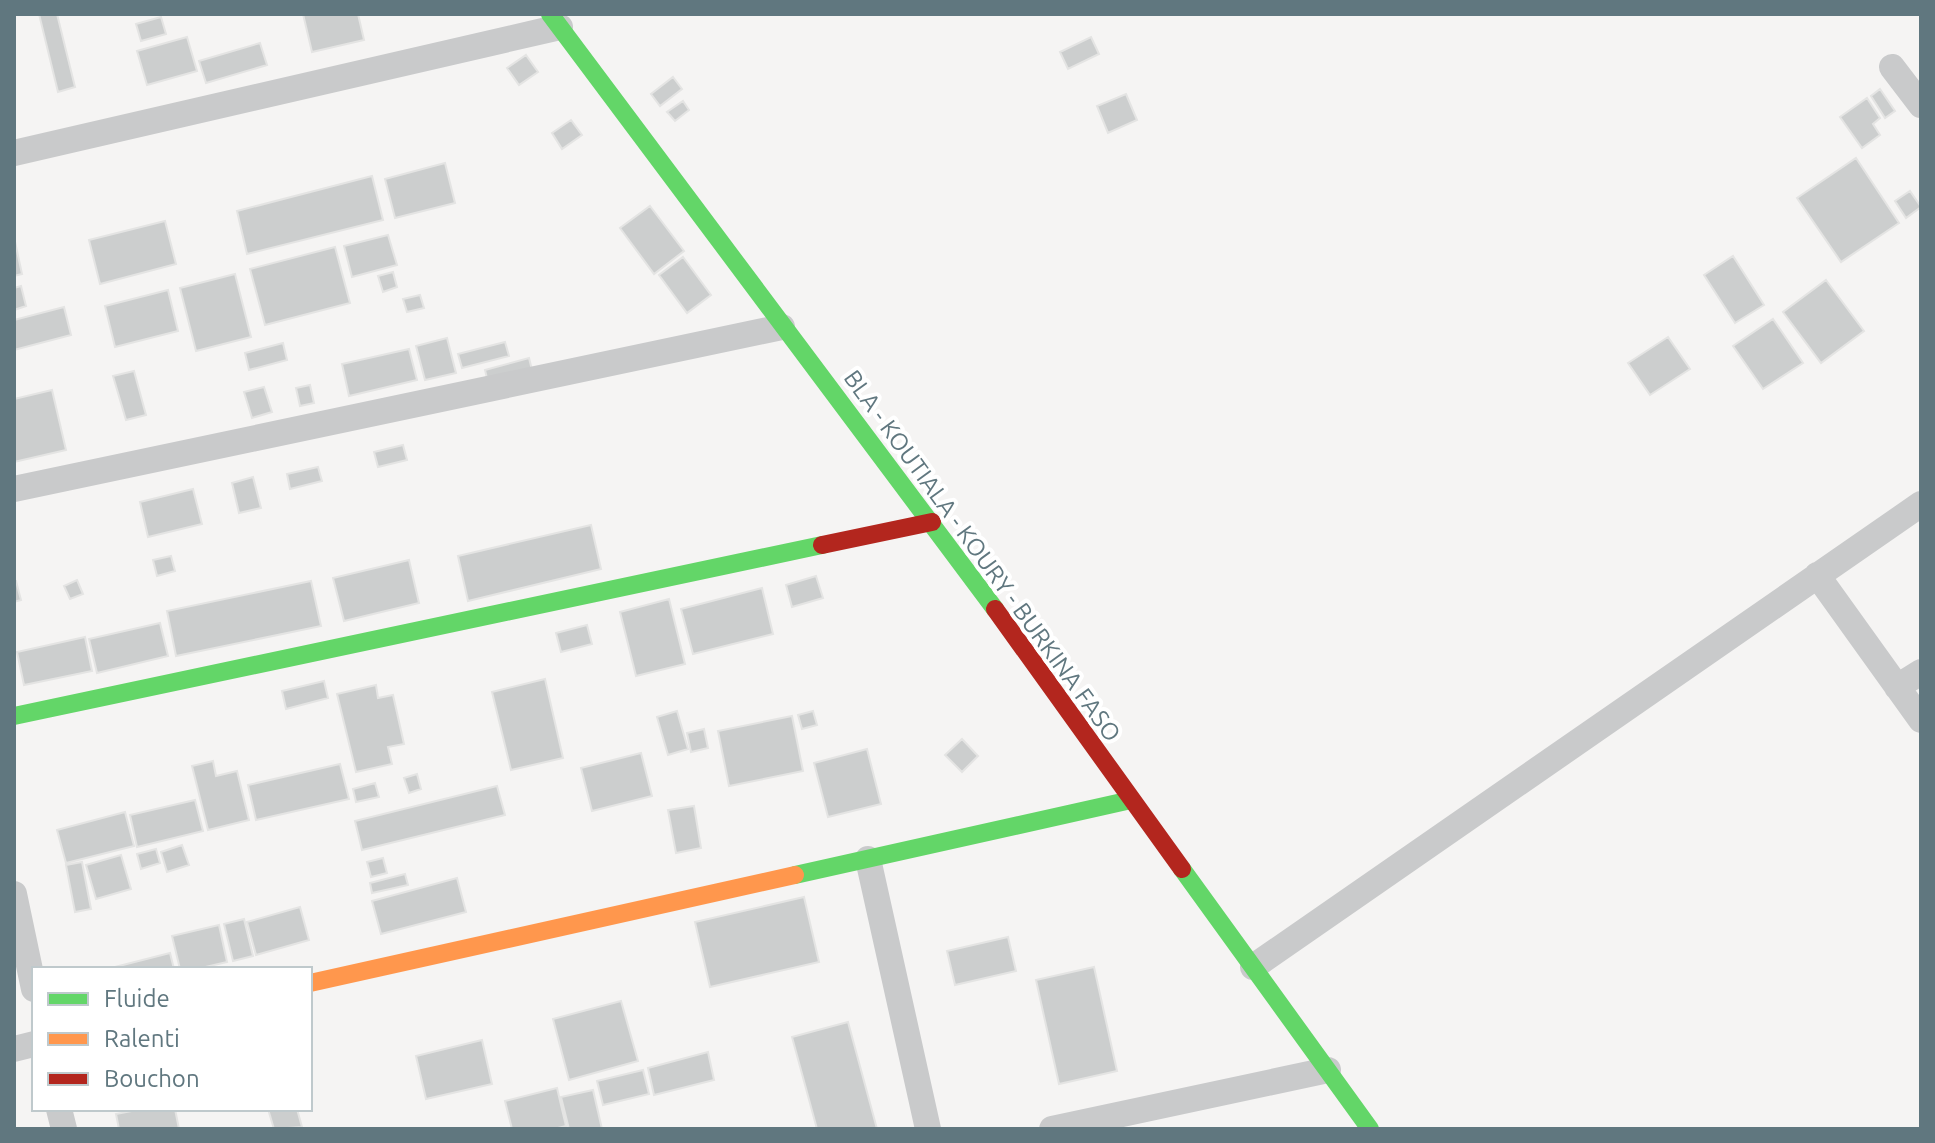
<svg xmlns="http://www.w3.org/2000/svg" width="1935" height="1143" font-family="Ubuntu,sans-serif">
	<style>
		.building { fill: #cccece; stroke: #e4e4e3; stroke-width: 2 }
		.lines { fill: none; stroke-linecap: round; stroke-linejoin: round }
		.street { stroke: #c9cacb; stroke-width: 26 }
		.fast { stroke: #63d668; stroke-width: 18 }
		.slow { stroke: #ff974d; stroke-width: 18 }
		.jam { stroke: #b3261e; stroke-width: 18 }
		.labels { text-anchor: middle; stroke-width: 8; stroke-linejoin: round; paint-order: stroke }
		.street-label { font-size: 24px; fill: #60777f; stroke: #fff }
	</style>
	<rect width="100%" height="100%" fill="#f5f4f3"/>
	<path class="building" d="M 39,14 L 57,14 L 75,87 L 58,92 Z
		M 303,14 L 358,14 L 364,40 L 312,52 Z
		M 161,17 L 166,34 L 141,41 L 136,24 Z
		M 187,37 L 197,71 L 147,85 L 137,51 Z
		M 1091,37 L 1099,54 L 1068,69 L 1060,52 Z
		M 260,43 L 267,65 L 206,83 L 199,61 Z
		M 526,55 L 538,72 L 519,85 L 507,68 Z
		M 673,77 L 682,89 L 660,106 L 651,94 Z
		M 1880,89 L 1895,111 L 1885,118 L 1871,96 Z
		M 1126,94 L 1137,120 L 1108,133 L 1097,106 Z
		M 1867,98 L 1880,118 L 1873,124 L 1880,135 L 1862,148 L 1840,117 Z
		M 683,101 L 689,110 L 675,121 L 667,112 Z
		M 571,120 L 582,135 L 562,149 L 552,133 Z
		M 1856,158 L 1899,223 L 1841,262 L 1797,198 Z
		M 445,163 L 455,203 L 395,218 L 385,179 Z
		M 372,176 L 383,220 L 247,254 L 237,211 Z
		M 1910,191 L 1921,207 L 1906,218 L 1895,201 Z
		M 650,206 L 684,251 L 654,274 L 620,228 Z
		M 165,221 L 176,264 L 100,284 L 89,240 Z
		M 388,235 L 397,265 L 352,277 L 344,246 Z
		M 14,237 L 22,274 L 14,276 Z
		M 335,247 L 350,303 L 265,325 L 250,269 Z
		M 1733,256 L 1764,305 L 1735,323 L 1704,275 Z
		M 683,257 L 711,295 L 687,313 L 659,275 Z
		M 393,272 L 397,287 L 383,292 L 378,276 Z
		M 235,274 L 251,337 L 196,351 L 180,288 Z
		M 1826,280 L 1864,331 L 1821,363 L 1783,312 Z
		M 21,286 L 26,306 L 14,310 L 14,288 Z
		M 168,290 L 178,331 L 115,347 L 105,306 Z
		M 420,295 L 424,308 L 407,312 L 403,299 Z
		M 64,307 L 71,335 L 14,350 L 14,320 Z
		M 1773,319 L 1803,363 L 1763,389 L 1733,346 Z
		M 1668,337 L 1690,369 L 1650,395 L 1628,363 Z
		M 447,338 L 456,373 L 425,380 L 416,346 Z
		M 505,342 L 509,356 L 462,368 L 458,354 Z
		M 283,343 L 287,360 L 249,370 L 245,353 Z
		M 409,349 L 417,380 L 349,396 L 342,364 Z
		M 529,358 L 532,370 L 488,382 L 485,370 Z
		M 134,371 L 146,415 L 126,420 L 113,376 Z
		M 310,385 L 314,403 L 300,406 L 296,388 Z
		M 264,387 L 272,412 L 252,418 L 244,392 Z
		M 52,390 L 66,450 L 14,462 L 14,399 Z
		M 403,445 L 407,460 L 378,467 L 374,452 Z
		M 318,467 L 322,481 L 290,489 L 287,474 Z
		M 253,477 L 261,508 L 239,513 L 232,483 Z
		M 193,489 L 202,524 L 148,537 L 140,502 Z
		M 591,525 L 601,569 L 468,601 L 458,556 Z
		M 171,556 L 175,571 L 157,576 L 153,560 Z
		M 409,560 L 419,603 L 344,621 L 333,578 Z
		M 816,576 L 823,598 L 792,607 L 786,585 Z
		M 77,580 L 83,594 L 70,599 L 64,586 Z
		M 14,581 L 16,581 L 21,600 L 14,602 Z
		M 311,581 L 321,626 L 176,656 L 167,611 Z
		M 762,588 L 773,634 L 693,654 L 681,609 Z
		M 669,599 L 685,664 L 636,676 L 620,612 Z
		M 160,623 L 168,656 L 97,673 L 89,639 Z
		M 587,625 L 592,644 L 561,652 L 556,633 Z
		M 85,637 L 92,671 L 24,685 L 17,652 Z
		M 545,679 L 563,758 L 511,770 L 492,692 Z
		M 324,681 L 328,698 L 286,709 L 282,691 Z
		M 376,685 L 378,698 L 393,695 L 404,744 L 388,747 L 392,764 L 356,772 L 337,694 Z
		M 677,711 L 688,749 L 668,755 L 657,717 Z
		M 813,711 L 817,725 L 802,729 L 798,715 Z
		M 792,716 L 803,771 L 729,786 L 718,731 Z
		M 704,729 L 708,748 L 691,752 L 687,733 Z
		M 962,739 L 978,756 L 962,772 L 945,755 Z
		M 867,749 L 881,804 L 828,817 L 814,763 Z
		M 641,753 L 652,796 L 592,811 L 581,768 Z
		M 213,761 L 216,776 L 237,771 L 249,820 L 208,830 L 192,766 Z
		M 340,764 L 349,799 L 256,820 L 248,785 Z
		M 417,774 L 421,789 L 409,793 L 404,778 Z
		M 375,783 L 379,797 L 356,802 L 353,789 Z
		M 497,786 L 505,815 L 362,850 L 355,821 Z
		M 195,800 L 203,831 L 137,847 L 130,815 Z
		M 694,806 L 701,848 L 676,853 L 668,810 Z
		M 125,812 L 134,846 L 66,863 L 57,830 Z
		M 182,845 L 189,865 L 167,872 L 161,852 Z
		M 156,849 L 160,863 L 141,869 L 137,854 Z
		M 121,855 L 131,889 L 96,899 L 86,865 Z
		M 383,858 L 387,873 L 371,877 L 367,862 Z
		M 82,862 L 91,909 L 75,912 L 66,865 Z
		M 405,874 L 408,885 L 372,893 L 370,883 Z
		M 457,878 L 466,912 L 381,934 L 372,901 Z
		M 804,897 L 819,962 L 710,987 L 695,922 Z
		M 300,907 L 309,940 L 256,955 L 247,922 Z
		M 244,919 L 253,956 L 233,961 L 224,924 Z
		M 219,925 L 227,962 L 197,969 L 180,969 L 172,936 Z
		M 1008,937 L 1016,971 L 955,985 L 947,951 Z
		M 170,953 L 174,969 L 111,968 Z
		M 1094,967 L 1117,1071 L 1059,1084 L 1036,980 Z
		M 621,1001 L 638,1061 L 569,1080 L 553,1019 Z
		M 848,1022 L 877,1129 L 817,1129 L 792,1037 Z
		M 482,1040 L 492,1084 L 426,1099 L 416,1056 Z
		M 708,1052 L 714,1080 L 654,1095 L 648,1068 Z
		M 643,1070 L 649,1094 L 603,1105 L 597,1081 Z
		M 557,1088 L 566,1126 L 554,1129 L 512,1129 L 505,1101 Z
		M 593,1090 L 602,1129 L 569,1129 L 561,1097 Z
		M 142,1109 L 175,1109 L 179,1129 L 119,1129 L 116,1114 Z
		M 268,1109 L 297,1109 L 302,1127 L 274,1129 Z"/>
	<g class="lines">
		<path class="street" d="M 1892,67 L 1921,105
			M 14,153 L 560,27
			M 14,489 L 782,327
			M 1817,575 L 1921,720
			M 1897,687 L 1921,672
			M 868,859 L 928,1129
			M 14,894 L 34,989
			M 1253,967 L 1921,504
			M 14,1049 L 34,1044
			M 59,1109 L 64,1129
			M 1052,1129 L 1328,1070"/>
		<path class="fast" d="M 550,14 L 995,609
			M 14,716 L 822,545
			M 1182,869 L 1370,1129
			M 795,875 L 1131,800"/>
		<path class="slow" d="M 310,983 L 795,875"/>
		<path class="jam" d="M 822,545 L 932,522
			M 995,609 L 1182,869"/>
	</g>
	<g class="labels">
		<g class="street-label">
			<text transform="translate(982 556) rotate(54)" y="8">BLA - KOUTIALA - KOURY - BURKINA FASO</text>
		</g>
	</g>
	<rect width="1935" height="1143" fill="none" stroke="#60777f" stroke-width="32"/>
	<rect x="32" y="967" width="280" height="144" fill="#ffffff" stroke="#bfc9cc" stroke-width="2"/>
	<rect x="48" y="993" width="40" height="12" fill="#63d668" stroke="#bfc9cc" stroke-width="2"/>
	<text x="104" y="1007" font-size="24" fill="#60777f">Fluide</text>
	<rect x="48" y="1033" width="40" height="12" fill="#ff974d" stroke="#bfc9cc" stroke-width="2"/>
	<text x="104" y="1047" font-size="24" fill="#60777f">Ralenti</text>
	<rect x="48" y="1073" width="40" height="12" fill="#b3261e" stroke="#bfc9cc" stroke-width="2"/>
	<text x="104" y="1087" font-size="24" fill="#60777f">Bouchon</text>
</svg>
